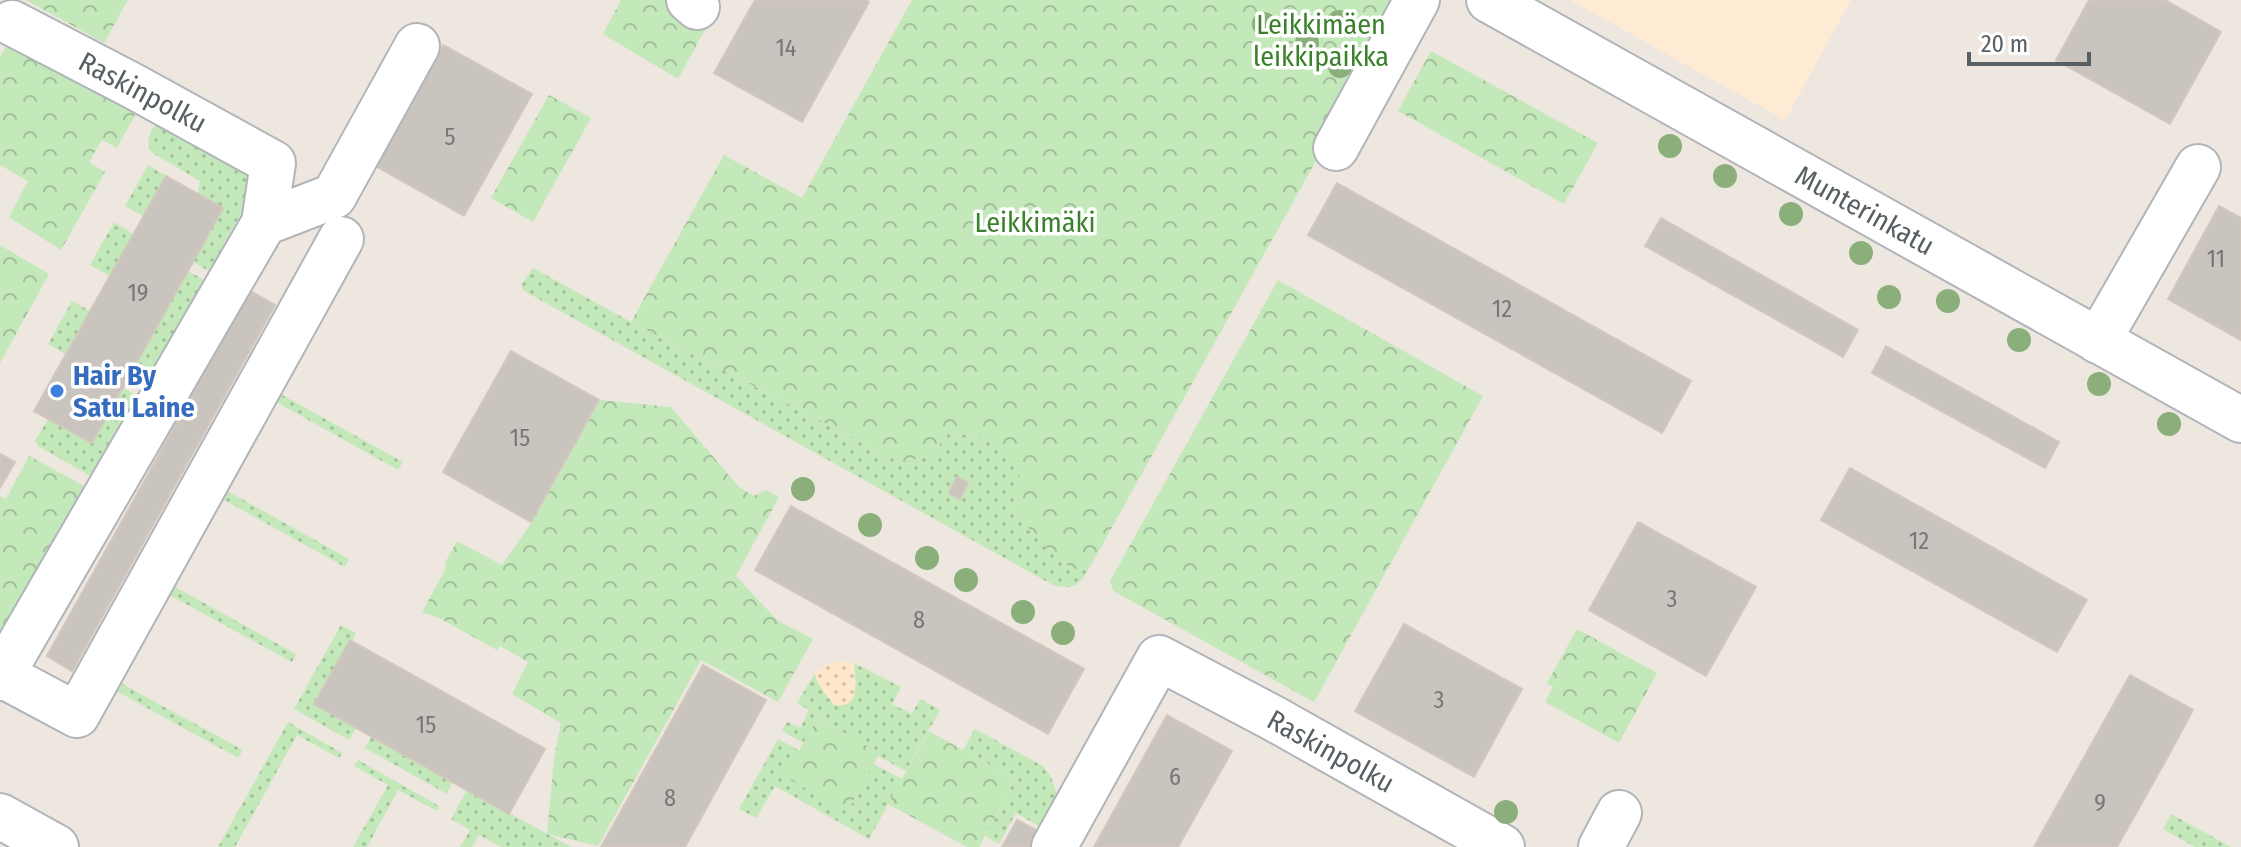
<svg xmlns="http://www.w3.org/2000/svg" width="2241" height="847" font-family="'Fira Sans Condensed',sans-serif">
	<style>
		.commercial { fill: #ffebd3 }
		.grass { fill: url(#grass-dots) }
		.forest { fill: url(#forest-crowns) }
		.sand { fill: url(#sand-dots) }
		.building { fill: #cac4be; stroke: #d3c7bd; stroke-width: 2 }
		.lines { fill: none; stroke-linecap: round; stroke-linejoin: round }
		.minor-casing { stroke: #b1b5b9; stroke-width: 48 }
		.minor { stroke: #fff; stroke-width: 44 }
		.tree { fill: #8aaf7b }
		.shop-dot { fill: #3f7fe0; stroke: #fff; stroke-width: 3 }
		.labels { text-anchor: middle; stroke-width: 7; stroke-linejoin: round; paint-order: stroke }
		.number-label { font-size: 24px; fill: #747879 }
		.park-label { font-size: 28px; fill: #39812a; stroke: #fff }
		.street-label { font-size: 28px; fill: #585f62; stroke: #fff }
		.shop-label { font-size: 28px; font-weight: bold; fill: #366cbe; stroke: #fff; text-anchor: start }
	</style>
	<defs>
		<pattern id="grass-dots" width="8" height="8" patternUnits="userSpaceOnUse" patternTransform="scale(2)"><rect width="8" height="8" fill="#c3e8b9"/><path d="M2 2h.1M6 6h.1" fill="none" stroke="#a1bf9a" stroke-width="1.8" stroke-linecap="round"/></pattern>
		<pattern id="forest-crowns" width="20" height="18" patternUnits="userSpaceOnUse" patternTransform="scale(2)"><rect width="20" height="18" fill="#c3e8b9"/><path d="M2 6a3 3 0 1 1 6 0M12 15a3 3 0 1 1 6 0" fill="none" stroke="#a1bf9a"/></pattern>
		<pattern id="sand-dots" width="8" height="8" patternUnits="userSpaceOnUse" patternTransform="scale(2)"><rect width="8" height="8" fill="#fee7ca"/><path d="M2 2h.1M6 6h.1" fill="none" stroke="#d0bea7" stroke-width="1.8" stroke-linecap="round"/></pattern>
	</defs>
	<rect width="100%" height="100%" fill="#eee7df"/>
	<path class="commercial" d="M 1570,0 L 1851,0 L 1785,120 Z"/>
	<path class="grass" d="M 160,121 L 264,173 L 209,271 L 193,262 L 223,208 L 198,193 L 200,181 L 151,152 C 145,141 150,128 160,121 Z
		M 148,165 L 166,176 L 143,216 L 125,206 Z
		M 114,222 L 133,234 L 110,276 L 90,265 Z
		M 533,268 L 631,322 L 902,463 L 932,454 L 950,432 L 985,438 L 1023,463 L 1013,508 C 1031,529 1054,564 1082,571 L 1091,565 C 1080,584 1076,591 1053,585 L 526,292 L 522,289 L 522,284 Z
		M 188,271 L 204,280 L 144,387 L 129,379 Z
		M 72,301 L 90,311 L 65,354 L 48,344 Z
		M 124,388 L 139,397 L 94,478 L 38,446 L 35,441 L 48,419 L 92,443 Z
		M 275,391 L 403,462 L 398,470 L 271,399 Z
		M 222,488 L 349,559 L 345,567 L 217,496 Z
		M 168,583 L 296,654 L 292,662 L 164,592 Z
		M 341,625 L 356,633 L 352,641 L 350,640 L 314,704 L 356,728 L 349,740 L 294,709 Z
		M 854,663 L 901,687 L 892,704 L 912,714 L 920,699 L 940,710 L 906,771 L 878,756 L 879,754 L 819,718 L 804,743 L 782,731 L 787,722 L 800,728 L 809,710 L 797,703 L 815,673 L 817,681 L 829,699 L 856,684 Z
		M 115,680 L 243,750 L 238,758 L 111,688 Z
		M 288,722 L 342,753 L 339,758 L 297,735 L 235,847 L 218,847 Z
		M 975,729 L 1043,766 L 1051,777 L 1059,800 L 1048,831 L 1016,813 L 999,844 L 985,836 L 1015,779 L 963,750 Z
		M 371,736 L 452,782 L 447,794 L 365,748 Z
		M 778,739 L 800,751 L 785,775 L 848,811 L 873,764 L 902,779 L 869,839 L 775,786 L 756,818 L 739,809 Z
		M 358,760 L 439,806 L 437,811 L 398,790 L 367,847 L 353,847 L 388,785 L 354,766 Z
		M 467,790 L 571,847 L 501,847 L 479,835 L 472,847 L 460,847 L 470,830 L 451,819 Z
		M 2171,814 L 2231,847 L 2195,847 L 2163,829 Z"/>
	<path class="forest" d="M 26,0 L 128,0 L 104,43 Z
		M 621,0 L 677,0 L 706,28 L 678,79 L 603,34 Z
		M 912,0 L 1402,0 L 1401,8 L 1091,565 L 1082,571 C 1055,565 1030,529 1013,508 L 1022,463 L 985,438 L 950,432 L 932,454 L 902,463 L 631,322 L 724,155 L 802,198 Z
		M 13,33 L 136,108 L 135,115 L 117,148 L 102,140 L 89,162 L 105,172 L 61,250 L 9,217 L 28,181 L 0,165 L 0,57 Z
		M 1431,51 L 1598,143 L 1564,204 L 1398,111 Z
		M 549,95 L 591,118 L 533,222 L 491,198 Z
		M 0,245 L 49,274 L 0,363 Z
		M 1278,280 L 1483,396 L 1314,702 L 1117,593 L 1113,590 L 1110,581 Z
		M 600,400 L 671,407 L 739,487 L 753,496 L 766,490 L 779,497 L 736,576 L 778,621 L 813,639 L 778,702 L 701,660 L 598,846 L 547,834 L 554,758 L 561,723 L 512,694 L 528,662 L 500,646 L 497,650 L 439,618 L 422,612 L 445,570 L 446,561 L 457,541 L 502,565 L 532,522 Z
		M 29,456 L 88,488 L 0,646 L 0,496 L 6,499 Z
		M 1577,629 L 1657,673 L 1619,743 L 1545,702 L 1553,687 L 1547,683 Z
		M 818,718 L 880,753 L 847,812 L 784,776 Z
		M 929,731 L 1015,779 L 979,847 L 967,847 L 888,804 Z"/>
	<path class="sand" d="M 838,661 L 854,663 C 853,680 864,709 834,705 C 827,695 817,685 815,673 L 824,666 Z"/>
	<path class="building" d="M 755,0 L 866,0 L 869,2 L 802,122 L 714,73 Z
		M 2089,0 L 2165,0 L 2221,32 L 2170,124 L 2056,60 Z
		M 443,45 L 532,94 L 464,216 L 376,166 Z
		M 166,176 L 223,208 L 92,443 L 34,411 Z
		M 1337,183 L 1691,381 L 1662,433 L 1308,235 Z
		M 2219,206 L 2241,218 L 2241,340 L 2168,299 Z
		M 1661,218 L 1858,330 L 1843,357 L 1645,246 Z
		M 250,291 L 275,305 L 72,671 L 47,656 Z
		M 1886,346 L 2059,442 L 2045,468 L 1872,373 Z
		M 511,351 L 599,400 L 531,522 L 443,472 Z
		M 0,454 L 15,462 L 0,488 Z
		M 1850,468 L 2087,600 L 2057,652 L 1821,520 Z
		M 957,477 L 968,483 L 960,499 L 949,493 Z
		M 791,506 L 1084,669 L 1048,734 L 755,570 Z
		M 1638,522 L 1756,587 L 1706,676 L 1589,610 Z
		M 1404,624 L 1522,689 L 1474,777 L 1355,711 Z
		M 350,640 L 545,749 L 509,814 L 314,704 Z
		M 703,665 L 766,700 L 685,847 L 601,847 Z
		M 2130,675 L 2193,710 L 2166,760 L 2117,847 L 2034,847 Z
		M 1167,715 L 1232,751 L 1178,847 L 1094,847 Z
		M 1017,820 L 1038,831 L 1029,847 L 1002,847 Z"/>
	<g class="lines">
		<defs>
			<path id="minor" d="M 689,0 L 697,7
				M 1489,0 L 2241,420
				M 1336,148 L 1417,0
				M 264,223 L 334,196 L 417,46
				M 2098,341 L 2198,167
				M 2,675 L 77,715 L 341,239
				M 0,678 L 264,223 L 273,163 L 133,86 L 12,23
				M 0,816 L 56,847
				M 1054,847 L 1159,658 L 1273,718 L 1502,847
				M 1601,847 L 1619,813"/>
		</defs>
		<use href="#minor" class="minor-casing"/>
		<use href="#minor" class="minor"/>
	</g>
	<g class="tree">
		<circle cx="1339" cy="22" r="12"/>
		<circle cx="1264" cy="24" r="12"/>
		<circle cx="1307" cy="43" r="12"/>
		<circle cx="1340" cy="66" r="12"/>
		<circle cx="1670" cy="146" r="12"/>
		<circle cx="1725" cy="176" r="12"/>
		<circle cx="1791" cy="214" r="12"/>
		<circle cx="1861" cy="253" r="12"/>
		<circle cx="1889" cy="297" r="12"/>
		<circle cx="1948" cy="301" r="12"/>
		<circle cx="2019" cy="340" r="12"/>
		<circle cx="2099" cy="384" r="12"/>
		<circle cx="2169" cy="424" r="12"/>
		<circle cx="803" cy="489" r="12"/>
		<circle cx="870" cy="525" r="12"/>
		<circle cx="927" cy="558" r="12"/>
		<circle cx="966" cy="580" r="12"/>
		<circle cx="1023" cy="612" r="12"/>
		<circle cx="1063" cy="633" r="12"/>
		<circle cx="1506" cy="812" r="12"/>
	</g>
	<circle class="shop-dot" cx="57" cy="391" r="8"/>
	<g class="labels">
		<g class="number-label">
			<text x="786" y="56">14</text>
			<text x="450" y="145">5</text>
			<text x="2216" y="267">11</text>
			<text x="138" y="301">19</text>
			<text x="1502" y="317">12</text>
			<text x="520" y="446">15</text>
			<text x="1919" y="549">12</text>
			<text x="1672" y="607">3</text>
			<text x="919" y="628">8</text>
			<text x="1439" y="708">3</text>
			<text x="426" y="733">15</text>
			<text x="1175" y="785">6</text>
			<text x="670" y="806">8</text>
			<text x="2100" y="811">9</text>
		</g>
		<g class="park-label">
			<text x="1321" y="34">Leikkimäen<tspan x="1321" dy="32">leikkipaikka</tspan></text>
			<text x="1035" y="232">Leikkimäki</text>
		</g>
		<g class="street-label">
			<text transform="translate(143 92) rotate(28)" y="10">Raskinpolku</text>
			<text transform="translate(1865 210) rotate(29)" y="10">Munterinkatu</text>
			<text transform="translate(1331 751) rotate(29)" y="10">Raskinpolku</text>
		</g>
		<g class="shop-label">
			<text x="73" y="385">Hair By<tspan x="73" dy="32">Satu Laine</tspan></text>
		</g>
	</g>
	<path d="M1969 52v12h120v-12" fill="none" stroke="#585f62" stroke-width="4"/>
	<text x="1981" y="52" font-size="24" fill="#585f62" stroke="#ffffff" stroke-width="6" paint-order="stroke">20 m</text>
</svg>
